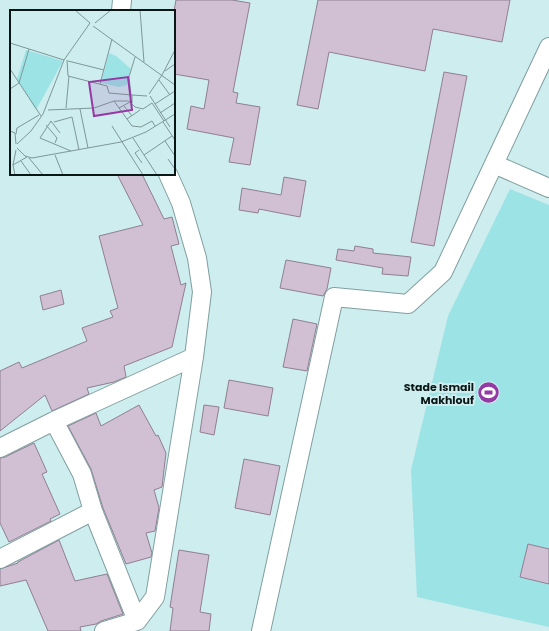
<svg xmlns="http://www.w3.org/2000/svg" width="549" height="631" font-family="Poppins,sans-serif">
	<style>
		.pitch { fill: #9ce3e5 }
		.building { fill: #d1bfd3; stroke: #907f92 }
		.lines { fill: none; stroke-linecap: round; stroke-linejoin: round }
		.minor-casing { stroke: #819fa0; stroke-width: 20 }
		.minor { stroke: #fff; stroke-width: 18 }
		.labels { text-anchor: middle; stroke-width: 4; stroke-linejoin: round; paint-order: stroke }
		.poi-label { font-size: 11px; font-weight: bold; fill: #0b1617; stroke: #cdedee; text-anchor: end }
		.inset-road { fill: none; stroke: #7f9798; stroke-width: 1 }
		.view { fill: #9539a4; fill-opacity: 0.15; stroke: #9539a4; stroke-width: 2 }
		.inset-edge { fill: none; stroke: #0b1617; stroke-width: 2 }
	</style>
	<rect width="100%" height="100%" fill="#cdedee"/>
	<path class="pitch" d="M 510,189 L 549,205 L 549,627 L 417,597 L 411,470 L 448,316 Z"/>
	<path class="building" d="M 176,0 L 232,0 L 250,3 L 233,92 L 238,93 L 236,103 L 260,107 L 250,165 L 229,162 L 234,138 L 187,129 L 191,106 L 204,109 L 209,80 L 174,74 L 174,11 Z
		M 318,0 L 510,0 L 502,42 L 433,29 L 425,71 L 329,52 L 318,109 L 297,105 Z
		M 444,72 L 467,76 L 434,246 L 411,242 Z
		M 117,174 L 142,174 L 164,219 L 172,217 L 179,244 L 171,246 L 181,285 L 186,283 L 172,347 L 124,366 L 126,377 L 114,382 L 87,388 L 89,394 L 52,411 L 45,395 L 0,431 L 0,371 L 19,362 L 22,368 L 87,341 L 82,328 L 113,317 L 110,311 L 118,308 L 99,236 L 143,225 Z
		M 284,177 L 306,181 L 300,217 L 259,209 L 258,213 L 239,210 L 242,188 L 281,195 Z
		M 355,246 L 373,249 L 373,253 L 411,257 L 408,276 L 382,274 L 383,268 L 336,260 L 338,249 L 354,251 Z
		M 286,260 L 331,268 L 327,289 L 323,296 L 280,288 Z
		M 61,290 L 64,304 L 43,310 L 40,296 Z
		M 293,319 L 317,324 L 307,371 L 283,367 Z
		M 229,380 L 273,388 L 268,416 L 224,408 Z
		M 139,405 L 156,436 L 158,435 L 166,453 L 162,487 L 154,490 L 159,508 L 155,531 L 146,533 L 152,553 L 151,557 L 126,564 L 103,508 L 91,469 L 68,426 L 96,413 L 101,426 Z
		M 204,405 L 219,407 L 214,435 L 200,432 Z
		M 34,443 L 47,472 L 42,474 L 60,514 L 50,519 L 51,521 L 9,542 L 0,523 L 0,458 L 5,457 Z
		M 244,459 L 280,466 L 270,515 L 235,508 Z
		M 59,540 L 75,581 L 107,574 L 123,614 L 101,621 L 96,624 L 80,627 L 81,631 L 48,631 L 26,580 L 0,586 L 0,569 L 18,563 L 18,562 Z
		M 528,544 L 549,549 L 549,584 L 520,577 Z
		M 179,550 L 209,555 L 200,612 L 211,614 L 209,631 L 170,631 L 173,608 L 170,607 Z"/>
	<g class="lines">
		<defs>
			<path id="minor" d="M 121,11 L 122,0
				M 494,164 L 549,188
				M 54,421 L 82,474 L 93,511 L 137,621
				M 0,448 L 54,421 L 194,357
				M 0,559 L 93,511
				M 104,631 L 137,621 L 155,597 L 194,357 L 202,292 L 197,258 L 181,203 L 168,174
				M 261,631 L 334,297 L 408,304 L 443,272 L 549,47"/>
		</defs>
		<use href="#minor" class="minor-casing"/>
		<use href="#minor" class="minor"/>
	</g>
	<defs>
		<symbol id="stadium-disc" viewBox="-11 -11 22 22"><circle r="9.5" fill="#9539a4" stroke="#cdedee"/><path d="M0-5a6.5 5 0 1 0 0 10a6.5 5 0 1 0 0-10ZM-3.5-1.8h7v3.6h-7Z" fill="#fff"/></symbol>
	</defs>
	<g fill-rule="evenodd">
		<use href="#stadium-disc" x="476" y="380" width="25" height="25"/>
	</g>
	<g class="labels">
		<g class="poi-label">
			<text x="474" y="391">Stade Ismail<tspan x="474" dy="13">Makhlouf</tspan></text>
		</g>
	</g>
	<g transform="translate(10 10)">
		<rect width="165" height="165" fill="#cdedee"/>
		<path d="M 16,40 L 53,51 L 26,100 L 7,69 ZM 99,43 L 106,46 L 121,59 L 117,75 L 109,77 L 91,73 Z" fill="#9ce3e5"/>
		<path class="inset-road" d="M 65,0 L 80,13M 130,0 L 134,52M 85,13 L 101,0M 83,16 L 165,75M 0,33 L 54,50M 57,50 L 58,66 L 97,76 L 99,83 L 122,85 L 122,93M 58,51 L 94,60M 0,59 L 31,106M 155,61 L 165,54M 149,70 L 160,85M 90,74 L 102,29M 0,79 L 9,73 L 19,39M 139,84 L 152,65 L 165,40M 121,85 L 119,67 L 125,47M 122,85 L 137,86M 140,86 L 160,117M 104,91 L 122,116 L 131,117 L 142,111 L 145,116M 142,93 L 154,111M 145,94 L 165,81M 114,96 L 122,106M 56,98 L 59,66M 109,98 L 120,92M 70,99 L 78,138M 38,100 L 84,98 L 104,91 L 119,91 L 125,97 L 133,99 L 142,93M 150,103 L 165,93M 117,109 L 130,100M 44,112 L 62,107 L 69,140M 153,112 L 165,130M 36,115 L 47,128 L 45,133M 102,116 L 133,165M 0,121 L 5,123 L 6,134M 50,123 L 41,111 L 30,128 L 61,141M 6,124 L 7,118 L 29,105M 123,128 L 147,165M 155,131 L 165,146M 7,134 L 21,121 L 33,104 L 54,50 L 80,13M 7,138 L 15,146 L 22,148 L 111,132 L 136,122 L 165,104M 129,140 L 125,143 L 132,153M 45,145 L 53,165M 134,145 L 162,126M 19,148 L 33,165M 158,149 L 165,159M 11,151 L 21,165M 3,155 L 17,147M 5,165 L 3,155 L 6,140"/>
		<path class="view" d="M 118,67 L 122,100 L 84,106 L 79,72 Z"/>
		<rect width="165" height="165" class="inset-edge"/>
	</g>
</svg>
